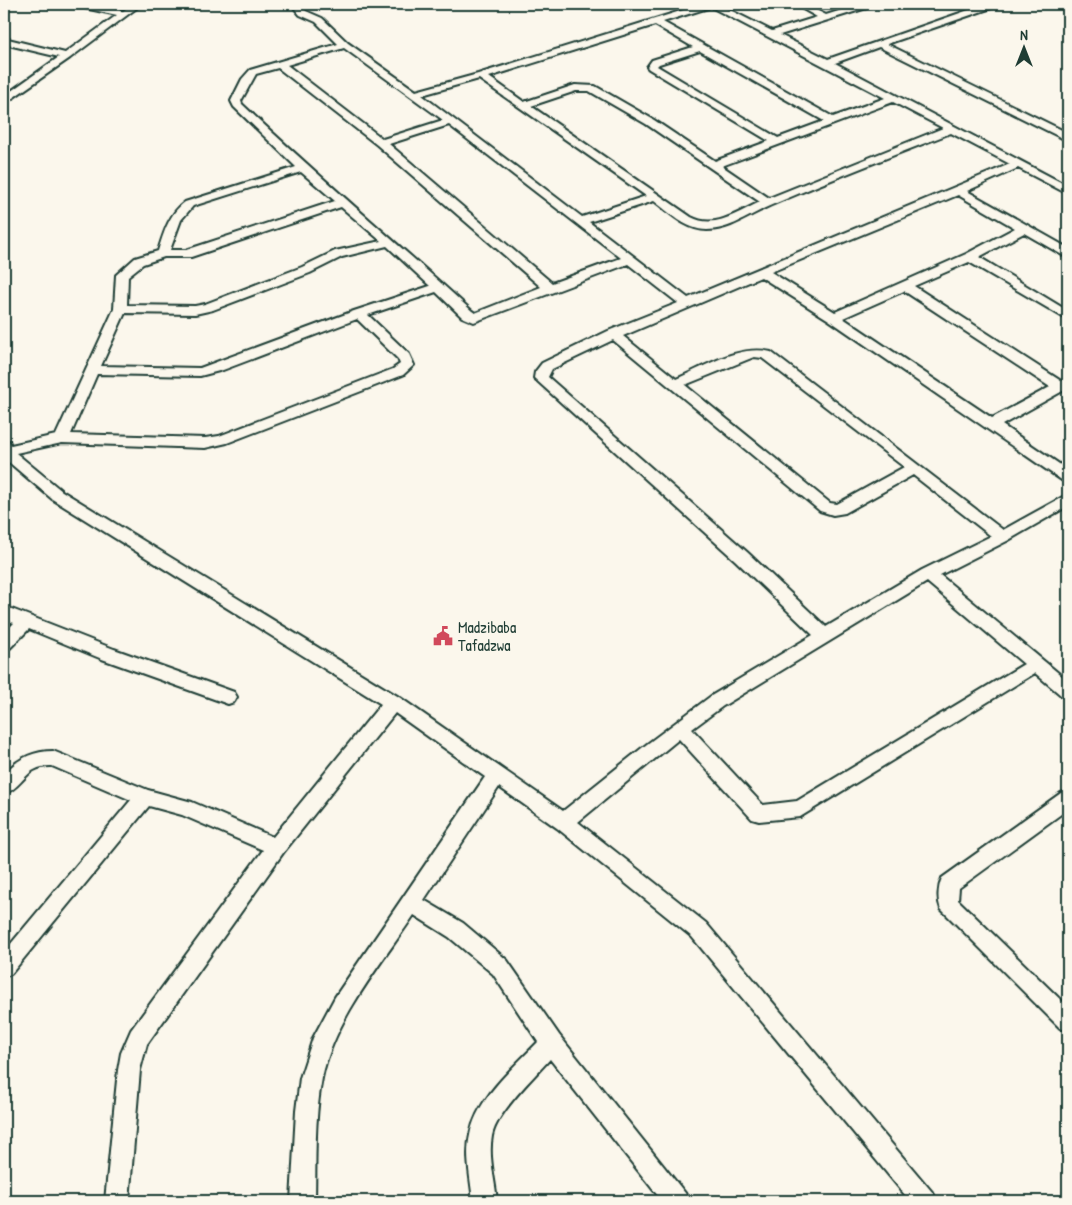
<svg xmlns="http://www.w3.org/2000/svg" width="1072" height="1205" font-family="'Patrick Hand',sans-serif">
	<style>
		.lines { fill: none; stroke-linecap: round; stroke-linejoin: round }
		.minor-casing { stroke: #1f3d34; stroke-width: 4 }
		.minor { fill: #fbf7ec; fill-rule: evenodd }
		.labels { text-anchor: middle; stroke-width: 4; stroke-linejoin: round; paint-order: stroke }
		.poi-label { font-size: 16px; fill: #1f3d34; stroke: #fbf7ec; text-anchor: start }
	</style>
	<rect width="100%" height="100%" fill="#fbf7ec"/>
	<filter id="ink" filterUnits="userSpaceOnUse"><feTurbulence type="fractalNoise" baseFrequency=".02" numOctaves="2"/><feDisplacementMap in="SourceGraphic" scale="10" xChannelSelector="R" yChannelSelector="G"/><feConvolveMatrix kernelMatrix="1 2 1 2 8 2 1 2 1" color-interpolation-filters="sRGB"/></filter>
	<g filter="url(#ink)">
		<g class="lines">
			<defs>
				<path id="minor" d="M 74,4 L 89,4 L 123,11 L 133,4 L 142,4 L 70,58 L 4,104 L 4,96 L 59,57 L 4,44 L 4,38 L 65,53 L 117,15 L 75,6 Z
					M 291,4 L 300,4 L 306,11 L 322,18 L 348,43 L 416,91 L 478,74 L 703,4 L 718,4 L 772,31 L 817,17 L 794,4 L 804,4 L 826,15 L 861,4 L 874,4 L 873,6 L 780,35 L 828,59 L 986,4 L 998,4 L 997,6 L 887,44 L 1068,133 L 1068,140 L 1064,139 L 879,47 L 835,63 L 1068,186 L 1068,193 L 1064,192 L 1018,168 L 967,191 L 1068,248 L 1068,257 L 1064,256 L 1024,233 L 979,257 L 1068,311 L 1068,320 L 969,262 L 914,286 L 1061,381 L 1068,379 L 1068,388 L 1002,425 L 1068,470 L 1068,482 L 1063,481 L 829,320 L 761,277 L 623,336 L 676,379 C 705,367 739,344 771,352 L 1003,530 L 1068,494 L 1068,506 L 1007,541 L 940,575 L 1068,681 L 1068,698 L 1062,696 L 1035,673 L 800,817 L 759,821 L 752,819 L 679,739 L 578,822 L 706,923 L 933,1193 L 937,1201 L 910,1201 L 692,937 L 557,828 L 499,787 L 424,900 L 463,923 L 507,960 L 559,1035 L 685,1193 L 689,1201 L 662,1201 L 550,1059 C 534,1077 496,1113 492,1136 C 488,1157 495,1180 497,1201 L 473,1201 C 471,1180 465,1156 470,1135 C 477,1098 513,1068 538,1042 L 493,974 L 449,937 L 414,915 C 381,964 334,1020 322,1078 C 314,1118 316,1161 315,1201 L 291,1201 L 296,1111 L 300,1078 L 313,1038 L 335,997 L 485,777 L 395,713 L 283,853 L 147,1044 L 140,1070 L 129,1201 L 105,1201 L 118,1070 L 121,1053 L 131,1030 L 263,850 L 182,815 L 149,806 L 11,974 L 4,977 L 4,952 L 131,800 L 52,766 C 25,765 24,787 4,794 L 4,774 C 17,759 33,751 53,751 L 148,790 L 192,802 L 273,837 L 381,704 L 52,499 L 4,458 L 4,439 L 9,441 L 11,445 L 56,435 L 114,309 L 116,275 L 135,258 L 158,251 C 164,232 169,214 185,202 L 296,167 L 234,107 L 231,101 L 242,79 L 250,70 L 338,44 L 316,22 L 300,15 ZM 711,7 L 885,98 L 833,117 L 663,22 ZM 655,25 L 693,47 L 652,60 L 647,67 L 649,69 L 769,141 L 715,161 L 654,120 L 595,86 L 575,85 L 524,102 L 489,77 ZM 344,48 L 443,120 L 383,139 L 287,65 ZM 700,51 L 824,121 L 778,138 L 657,66 L 659,64 ZM 278,68 L 377,145 L 541,287 L 475,313 L 472,311 C 395,241 317,175 242,104 L 241,101 L 256,74 ZM 479,79 L 646,196 L 582,217 L 422,95 ZM 576,91 L 589,91 L 646,124 L 760,202 C 738,212 715,230 691,217 L 531,106 ZM 893,102 L 943,128 L 769,198 L 722,166 ZM 449,125 L 621,258 L 552,283 L 389,144 ZM 951,133 L 1010,164 L 688,298 L 589,222 L 654,201 C 669,212 686,230 707,230 C 731,230 752,213 774,204 C 832,179 892,156 951,133 ZM 301,172 L 335,201 L 186,250 L 170,250 L 181,220 L 193,206 ZM 958,195 L 1015,228 L 966,254 L 835,312 L 771,272 ZM 341,207 L 381,241 L 335,251 L 302,267 L 205,304 L 195,306 L 127,305 L 128,276 L 143,264 L 164,257 L 191,257 ZM 387,246 L 430,286 L 354,311 L 200,368 L 101,366 L 125,313 L 195,314 L 213,310 L 310,273 L 342,257 ZM 628,264 L 678,303 L 608,331 L 542,363 L 535,372 L 534,378 L 735,560 L 813,635 L 711,696 L 647,744 L 563,811 L 399,697 L 62,491 L 16,453 L 62,443 L 205,448 L 227,443 L 403,375 L 414,365 L 409,354 L 368,315 L 436,292 L 462,317 L 474,322 ZM 904,291 L 1050,387 L 992,418 L 843,318 ZM 357,319 L 398,359 L 400,364 L 393,369 L 219,436 L 205,438 L 71,434 L 97,374 L 200,376 L 223,370 ZM 613,340 L 820,511 L 833,515 L 845,513 L 913,475 L 991,536 L 922,570 L 826,627 L 747,552 L 548,377 L 552,369 ZM 754,357 L 762,358 L 904,467 L 837,504 L 830,503 L 685,385 ZM 927,582 L 1024,664 L 797,801 L 763,805 L 692,729 L 723,706 Z
					M 4,606 L 114,649 L 234,692 L 237,697 L 234,702 L 228,704 L 102,659 L 29,629 L 10,648 L 4,649 L 4,633 L 14,623 L 4,619 Z
					M 1068,791 L 1068,809 L 959,888 L 958,900 L 1068,1007 L 1068,1031 L 1060,1028 L 941,909 C 937,900 938,887 942,878 L 1061,793 Z"/>
			</defs>
			<use href="#minor" class="minor-casing"/>
			<use href="#minor" class="minor"/>
		</g>
	</g>
	<defs>
		<symbol id="civic-bare" viewBox="-9 -9 18 18"><path d="M-.6-6.5H3V-4.5H.6V-3L4-1V1h2V6H-6V1h2V-1L-.6-3ZM-1.2 2.5V6h2.4V2.5Z" fill="#d1495b" stroke="#fbf7ec" stroke-width="2.5" paint-order="stroke"/></symbol>
	</defs>
	<g fill-rule="evenodd">
		<use href="#civic-bare" x="429" y="622" width="28" height="28"/>
	</g>
	<g class="labels">
		<g class="poi-label">
			<text x="458" y="633">Madzibaba<tspan x="458" dy="18">Tafadzwa</tspan></text>
		</g>
	</g>
	<rect width="1072" height="1205" fill="none" stroke="#fbf7ec" stroke-width="20"/>
	<rect x="10" y="10" width="1052" height="1185" fill="none" stroke="#1f3d34" stroke-width="2" filter="url(#ink)"/>
	<g transform="translate(1024 48)" stroke="#fbf7ec" stroke-width="4" paint-order="stroke">
	<path d="M0-4L9 19L0 12L-9 19Z" fill="#1f3d34"/>
	<text y="-8" font-size="14" font-weight="bold" text-anchor="middle" fill="#1f3d34">N</text>
	</g>
</svg>
